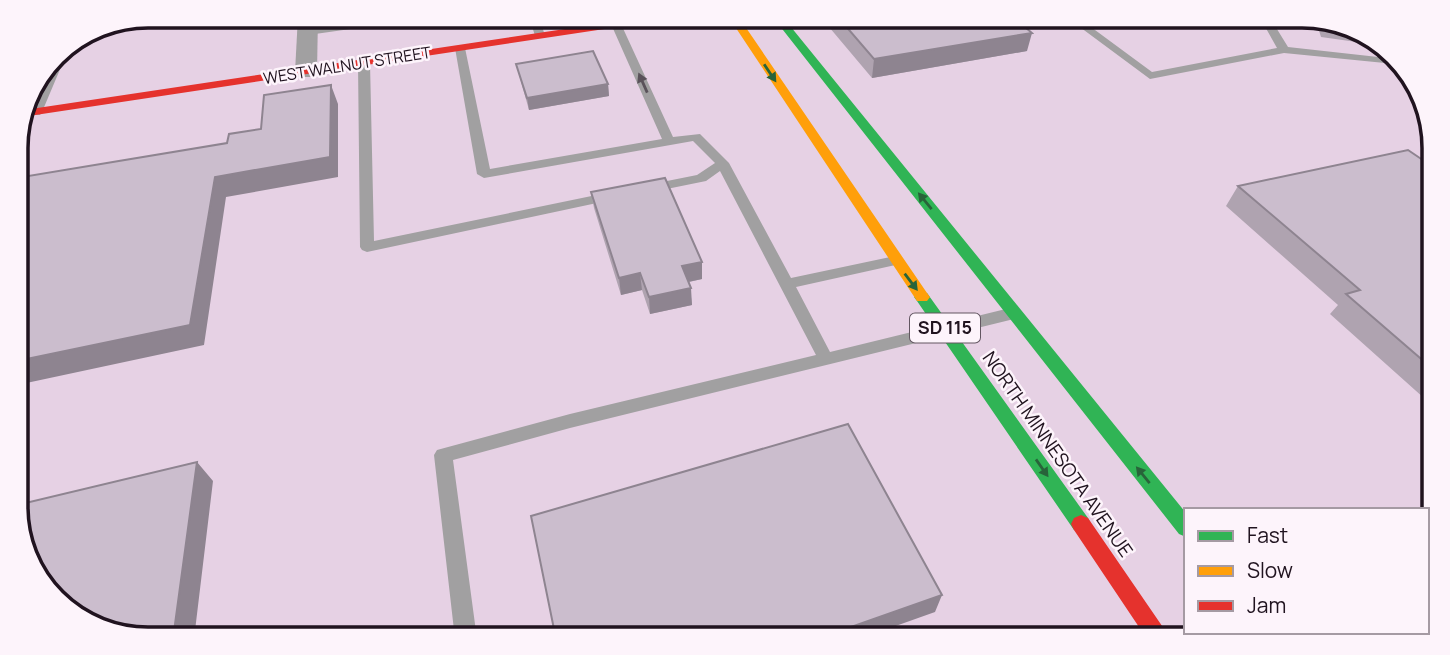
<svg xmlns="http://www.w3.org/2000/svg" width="1450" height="655" font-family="Manrope,sans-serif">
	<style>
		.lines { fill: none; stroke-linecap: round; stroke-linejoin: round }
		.lane { fill: #a1a0a1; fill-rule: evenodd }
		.street { fill: #a1a0a1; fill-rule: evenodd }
		.fast { fill: #30b455; fill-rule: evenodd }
		.slow { fill: #ff9f0a; fill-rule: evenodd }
		.jam { fill: #e5322d; fill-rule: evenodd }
		.rail { stroke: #a59da4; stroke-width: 6; stroke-dasharray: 15 15; stroke-linecap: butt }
		.wall { fill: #afa3b0 }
		.shaded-wall { fill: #8e8490 }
		.building { fill: #cbbdcd; stroke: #8e8490; stroke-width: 2 }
		.oneway { fill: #28643a }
		.oneway2 { fill: #5a525a }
		.labels { text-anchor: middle; stroke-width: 5; stroke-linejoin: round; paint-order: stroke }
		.far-street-label { font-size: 16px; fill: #20131f; stroke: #fdf4fb }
		.shield { fill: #fdf4fb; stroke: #625661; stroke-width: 2 }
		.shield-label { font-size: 18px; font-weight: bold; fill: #20131f }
		.street-label { font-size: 19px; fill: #20131f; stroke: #fdf4fb }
		.rim { fill: none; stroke: #20131f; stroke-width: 3.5 }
	</style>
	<rect width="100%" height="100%" fill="#e6d1e4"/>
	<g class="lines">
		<path class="lane" d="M 401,16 L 426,16 L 421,19 L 308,35 L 303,32 L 308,29 Z
			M 529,16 L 539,16 L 545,36 L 544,38 L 535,36 Z
			M 1065,16 L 1076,16 L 1152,72 L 1277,48 L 1259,16 L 1269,16 L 1288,47 L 1396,59 L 1405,65 L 1284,53 L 1150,79 Z
			M 616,21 L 621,24 L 673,137 L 700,134 L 729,163 L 791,278 L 895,256 L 900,258 L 902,261 L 900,264 L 796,287 L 830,352 L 1014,307 L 1022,313 L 1014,319 L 570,428 L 453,460 L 477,639 L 455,639 L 434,455 L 437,450 L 570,414 L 816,355 L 720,171 L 706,181 L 647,193 L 640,189 L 647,185 L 697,175 L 715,163 L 693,141 L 484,178 L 477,174 L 455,48 L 460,45 L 465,48 L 490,169 L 662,139 L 611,24 Z
			M 68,46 L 69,48 L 42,112 L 40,115 L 32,115 L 30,112 L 55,56 L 60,49 Z
			M 364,60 L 370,63 L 374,241 L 611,192 L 618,196 L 611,200 L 367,252 L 362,250 L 360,247 L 358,63 Z"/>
		<path class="street" d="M 298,16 L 318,16 L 317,72 L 314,77 L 298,77 L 295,72 Z"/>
		<path class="fast" d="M 772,16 L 782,16 L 1186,513 L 1186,537 L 1179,534 Z
			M 922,292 L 927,293 L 1088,518 L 1091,524 L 1088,530 L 1081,533 L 1074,530 L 917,301 L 914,297 Z
			M 1259,632 L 1282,632 L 1285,639 L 1261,639 Z"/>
		<path class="slow" d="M 728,16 L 738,16 L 927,293 L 930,297 L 927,301 L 917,301 Z"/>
		<path class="jam" d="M 652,16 L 676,16 L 671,19 L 22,117 L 24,110 Z
			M 1081,515 L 1088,518 L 1171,639 L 1147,639 L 1074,530 L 1071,524 L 1074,518 Z"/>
		<path class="rail" d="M 1262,639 L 1281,632"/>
	</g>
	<path class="wall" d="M 824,16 L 1012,16 L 1027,51 L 872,78 L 824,21 Z
		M 1315,18 L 1353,26 L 1378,45 L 1321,37 Z
		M 516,64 L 608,84 L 609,96 L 529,110 Z
		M 1433,167 L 1434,407 L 1330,314 L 1338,305 L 1226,206 L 1238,186 Z
		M 591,192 L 702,262 L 702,279 L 689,282 L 692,305 L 650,314 L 642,290 L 621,295 L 594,208 Z"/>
	<path class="shaded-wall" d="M 1032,33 L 1027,51 L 872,78 L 874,59 Z
		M 608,84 L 609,96 L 529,110 L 527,98 Z
		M 331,85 L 338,104 L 338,177 L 226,197 L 204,345 L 17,385 L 17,361 L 215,177 Z
		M 702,262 L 702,279 L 683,283 L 682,266 Z
		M 640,273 L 642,290 L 621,295 L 619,278 Z
		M 691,288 L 692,305 L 650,314 L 649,297 Z
		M 197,462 L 213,481 L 194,639 L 173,639 Z
		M 942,595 L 935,612 L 859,639 L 817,639 Z"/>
	<path class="building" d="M 837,16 L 1012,16 L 1032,33 L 874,59 Z
		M 593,51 L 608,84 L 527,98 L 516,64 Z
		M 331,85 L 330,157 L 215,177 L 190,325 L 17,361 L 16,178 L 227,143 L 229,134 L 261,129 L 264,95 Z
		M 1408,150 L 1433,167 L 1434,370 L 1346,294 L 1360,290 L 1238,186 Z
		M 665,178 L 702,262 L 682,266 L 691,288 L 649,297 L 640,273 L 619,278 L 591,192 Z
		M 848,424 L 942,595 L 817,639 L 556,639 L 531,516 Z
		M 197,462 L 173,639 L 148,639 L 97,629 L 43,587 L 17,525 L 17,505 Z"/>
	<defs><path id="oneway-solid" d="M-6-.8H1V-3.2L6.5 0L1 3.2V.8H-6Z" transform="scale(1.75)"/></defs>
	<g class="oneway">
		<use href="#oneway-solid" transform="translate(770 73) rotate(56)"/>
		<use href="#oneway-solid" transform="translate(925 201) rotate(-129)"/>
		<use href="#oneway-solid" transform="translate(911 282) rotate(53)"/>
		<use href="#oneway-solid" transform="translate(1042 468) rotate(55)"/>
		<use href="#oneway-solid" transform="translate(1143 475) rotate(-129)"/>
	</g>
	<use class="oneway2" href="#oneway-solid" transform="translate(643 83) rotate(-114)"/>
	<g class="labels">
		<g class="far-street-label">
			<text transform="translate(347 65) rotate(-9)" y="6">WEST WALNUT STREET</text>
		</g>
		<rect class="shield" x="910" y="313.5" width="70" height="29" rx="5"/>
		<g class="shield-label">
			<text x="945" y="334">SD 115</text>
		</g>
		<g class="street-label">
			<text transform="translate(1058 454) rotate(55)" y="7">NORTH MINNESOTA AVENUE</text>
		</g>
	</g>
	<path d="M0 0H1450V655H0ZM148 28H1302A120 120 0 0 1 1422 148V507A120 120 0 0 1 1302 627H148A120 120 0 0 1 28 507V148A120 120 0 0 1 148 28Z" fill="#fdf4fb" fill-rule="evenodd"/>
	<path class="rim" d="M148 28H1302A120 120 0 0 1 1422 148V507A120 120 0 0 1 1302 627H148A120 120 0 0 1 28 507V148A120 120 0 0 1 148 28Z"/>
	<rect x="1184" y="508" width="245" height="126" fill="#fdf4fb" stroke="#a59aa3" stroke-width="2"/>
	<rect x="1198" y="531" width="35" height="10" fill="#30b455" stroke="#a59aa3" stroke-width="2"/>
	<text x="1247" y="543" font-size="21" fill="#20131f">Fast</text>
	<rect x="1198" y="566" width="35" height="10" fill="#ff9f0a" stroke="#a59aa3" stroke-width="2"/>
	<text x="1247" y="578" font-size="21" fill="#20131f">Slow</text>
	<rect x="1198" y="601" width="35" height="10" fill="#e5322d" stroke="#a59aa3" stroke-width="2"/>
	<text x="1247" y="613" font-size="21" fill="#20131f">Jam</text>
</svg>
